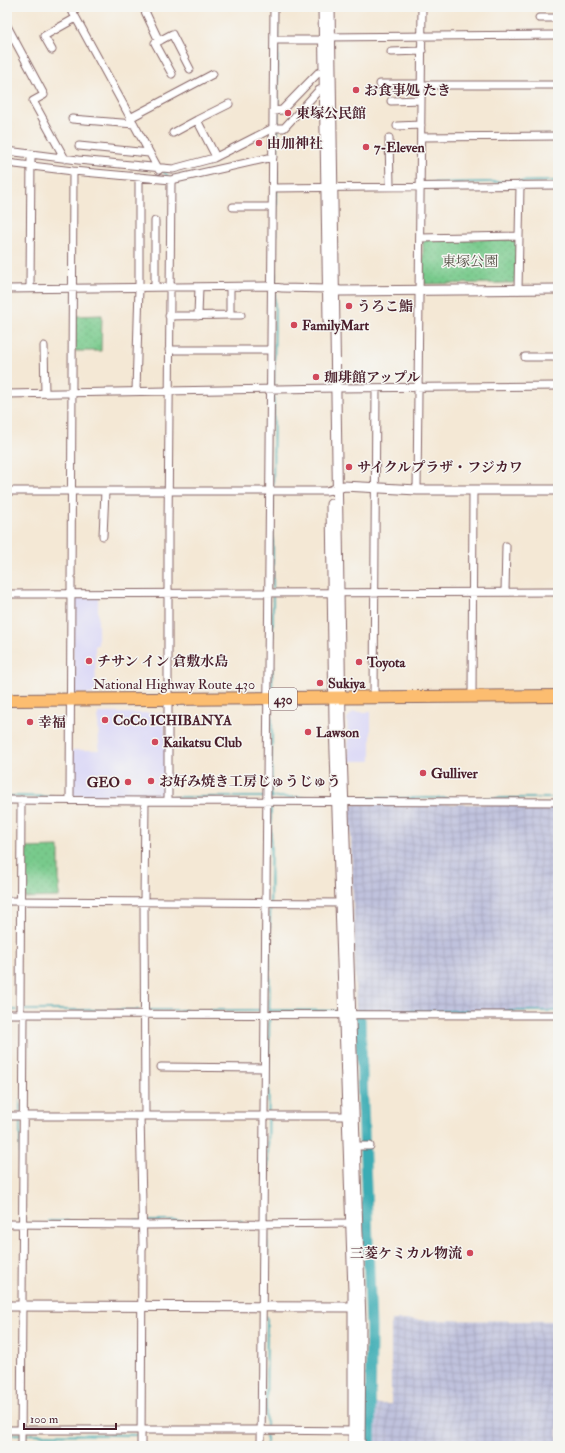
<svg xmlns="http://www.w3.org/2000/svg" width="565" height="1453" font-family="'IM FELL Double Pica','Noto Serif JP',serif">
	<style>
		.built { fill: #d9d6f7 }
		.industrial { fill: url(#industrial-grid) }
		.park { fill: url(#park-dots); stroke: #61745c }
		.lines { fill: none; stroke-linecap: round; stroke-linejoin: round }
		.stream { stroke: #3aacb4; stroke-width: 2 }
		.river { stroke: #3aacb4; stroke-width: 11 }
		.minor-casing { stroke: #866566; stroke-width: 9 }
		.tertiary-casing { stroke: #866566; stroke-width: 11 }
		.trunk-casing { stroke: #866566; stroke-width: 14 }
		.minor { stroke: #fff; stroke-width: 7 }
		.tertiary { stroke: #fff; stroke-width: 9 }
		.trunk { stroke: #fcbd6f; stroke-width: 12 }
		.poi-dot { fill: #d1495b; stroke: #f6f6f2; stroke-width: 1.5 }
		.labels { text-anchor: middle; stroke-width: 3; stroke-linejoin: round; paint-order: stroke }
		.shield { fill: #f6f6f2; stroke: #7e6067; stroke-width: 1 }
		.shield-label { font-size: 13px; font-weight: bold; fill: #4a1f2b }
		.poi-label { font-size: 14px; font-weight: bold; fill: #4a1f2b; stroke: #f6f6f2; text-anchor: start }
		.park-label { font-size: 14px; fill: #585248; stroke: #f6f6f2 }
		.street-label { font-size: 14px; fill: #4a1f2b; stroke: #f6f6f2 }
	</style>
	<defs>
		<pattern id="industrial-grid" width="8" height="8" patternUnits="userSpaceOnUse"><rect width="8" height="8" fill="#c0c2dd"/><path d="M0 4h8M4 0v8" fill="none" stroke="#a6a6be"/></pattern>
		<pattern id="park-dots" width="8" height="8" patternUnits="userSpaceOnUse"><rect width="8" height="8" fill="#78ca8c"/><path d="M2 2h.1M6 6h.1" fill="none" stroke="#69ad79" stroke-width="1.8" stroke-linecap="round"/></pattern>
	</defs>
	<rect width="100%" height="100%" fill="#f6f6f2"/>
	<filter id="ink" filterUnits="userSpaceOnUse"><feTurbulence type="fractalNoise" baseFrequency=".025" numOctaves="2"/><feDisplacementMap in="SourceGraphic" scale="8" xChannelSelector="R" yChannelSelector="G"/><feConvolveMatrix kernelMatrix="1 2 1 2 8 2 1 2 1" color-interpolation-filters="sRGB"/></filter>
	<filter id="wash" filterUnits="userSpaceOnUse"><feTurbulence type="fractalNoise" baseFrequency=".012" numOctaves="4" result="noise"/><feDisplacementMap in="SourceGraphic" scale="16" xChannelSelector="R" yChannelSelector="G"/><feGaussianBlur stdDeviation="0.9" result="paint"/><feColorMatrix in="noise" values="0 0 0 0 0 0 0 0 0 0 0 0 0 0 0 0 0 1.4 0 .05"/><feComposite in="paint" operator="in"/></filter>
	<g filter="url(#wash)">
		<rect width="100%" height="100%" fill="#f4e8d5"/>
		<path class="built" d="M 73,595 L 98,595 L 98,645 L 95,645 L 96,694 L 73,694 Z
			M 353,712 L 371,712 L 371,761 L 349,761 L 347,718 Z
			M 98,713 L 165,713 L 166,795 L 72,796 L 72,750 L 99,750 Z"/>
		<path class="industrial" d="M 350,804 L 558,804 L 558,1010 L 356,1010 Z
			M 391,1320 L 558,1321 L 558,1446 L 373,1446 L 374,1404 L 391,1404 Z"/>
		<path class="park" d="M 514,239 L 517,242 L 516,281 L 513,283 L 425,284 L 423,282 L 423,242 L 425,240 Z
			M 102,315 L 101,351 L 75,351 L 75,316 Z
			M 59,847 L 59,897 L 25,898 L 25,848 Z"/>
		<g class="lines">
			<path class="stream" d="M 278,109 L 278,7
				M 163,171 L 168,176
				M 427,183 L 558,181
				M 275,285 L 278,113
				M 274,387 L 275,289
				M 273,489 L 274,391
				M 273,591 L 273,493
				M 272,692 L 273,595
				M 7,796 L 54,797
				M 118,797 L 166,797
				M 170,797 L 266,797
				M 270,797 L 327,798
				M 350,798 L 558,798
				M 271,799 L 272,712
				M 7,1010 L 17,1010
				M 22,1010 L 138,1010
				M 148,1010 L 263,1010
				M 269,1010 L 337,1011
				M 357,1011 L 558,1011
				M 20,1112 L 20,1101
				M 20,1173 L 20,1120
				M 19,1207 L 20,1189
				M 48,1221 L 140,1221
				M 144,1221 L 242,1221
				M 364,1221 L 367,1221
				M 267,1298 L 271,803
				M 266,1427 L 267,1317
				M 7,1434 L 138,1435
				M 266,1446 L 266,1436"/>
			<path class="river" d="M 360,1019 L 371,1328 L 370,1446"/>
		</g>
	</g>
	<g filter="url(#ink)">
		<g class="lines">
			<defs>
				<path id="minor" d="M 70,7 L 159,170
					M 143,7 L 159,41 L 172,34 L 190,69
					M 539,18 L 558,18
					M 7,26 L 44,95 L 33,101 L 65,159
					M 326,37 L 558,35
					M 161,40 L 155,43 L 172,74
					M 274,40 L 324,40
					M 52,50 L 44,36 L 76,18
					M 391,52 L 422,51
					M 380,84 L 421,84
					M 421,85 L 558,85
					M 391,101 L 421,100
					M 273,111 L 282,110 L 318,73 L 324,71 L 329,70
					M 130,118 L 213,74
					M 72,119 L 134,124
					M 197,120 L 229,104
					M 397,126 L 421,125
					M 173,133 L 197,120 L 216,157
					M 421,137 L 558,136
					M 389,138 L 390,186
					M 79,146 L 149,153
					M 7,151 L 78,160 L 173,169 L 214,158 L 273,128 L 284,128 L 319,90 L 328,87
					M 7,163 L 73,171 L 171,180 L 273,157
					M 273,188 L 558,185
					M 233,207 L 272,207
					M 155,221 L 155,287
					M 420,238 L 519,236
					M 30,288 L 31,154
					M 7,289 L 266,286 L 282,288 L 328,289
					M 518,290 L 520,185
					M 230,315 L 241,315
					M 169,316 L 230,315 L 230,287
					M 198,316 L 199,287
					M 44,346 L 45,393
					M 169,350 L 271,350
					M 525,357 L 558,357
					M 136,391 L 139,287 L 139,177
					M 7,394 L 336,388 L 558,386
					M 417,490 L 422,7
					M 7,491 L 326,491 L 331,490
					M 103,536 L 105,491
					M 505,592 L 506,546
					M 7,594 L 558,592
					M 374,697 L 376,388
					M 472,697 L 473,490
					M 7,800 L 145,801 L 558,802
					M 70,800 L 73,171
					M 145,801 L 144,902 L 145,1116
					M 168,801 L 168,528 L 171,180
					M 7,901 L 345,903
					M 7,1014 L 558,1015
					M 20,1014 L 21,800
					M 161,1067 L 264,1068
					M 7,1116 L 351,1116
					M 140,1116 L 143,1247 L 142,1250 L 141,1446
					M 350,1146 L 370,1146
					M 7,1224 L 143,1225 L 355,1223
					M 7,1430 L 261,1430 L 353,1431
					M 21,1446 L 24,1014
					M 261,1446 L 274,7"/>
				<path id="tertiary" d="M 323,7 L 328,321
					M 330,7 L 341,721 L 361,1323 L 360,1446
					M 330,289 L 340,291 L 558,289
					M 333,490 L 344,486 L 417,490 L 558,490
					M 331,504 L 334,722 L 353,1292 L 353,1446
					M 7,1306 L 359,1307"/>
				<path id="trunk" d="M 7,700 L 558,696"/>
			</defs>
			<use href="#minor" class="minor-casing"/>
			<use href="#tertiary" class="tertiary-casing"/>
			<use href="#trunk" class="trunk-casing"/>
			<use href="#minor" class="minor"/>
			<use href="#tertiary" class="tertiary"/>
			<use href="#trunk" class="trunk"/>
		</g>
	</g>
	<g class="poi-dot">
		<circle cx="356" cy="90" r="4"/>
		<circle cx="288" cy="113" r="4"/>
		<circle cx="259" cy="143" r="4"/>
		<circle cx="366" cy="147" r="4"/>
		<circle cx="349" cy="306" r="4"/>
		<circle cx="294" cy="325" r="4"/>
		<circle cx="316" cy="377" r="4"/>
		<circle cx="349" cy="467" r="4"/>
		<circle cx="89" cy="661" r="4"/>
		<circle cx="359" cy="662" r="4"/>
		<circle cx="320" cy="683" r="4"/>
		<circle cx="105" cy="720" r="4"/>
		<circle cx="30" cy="722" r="4"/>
		<circle cx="308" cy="732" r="4"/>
		<circle cx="155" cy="742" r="4"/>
		<circle cx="423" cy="773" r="4"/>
		<circle cx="151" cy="781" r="4"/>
		<circle cx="128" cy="782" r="4"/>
		<circle cx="470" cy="1253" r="4"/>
	</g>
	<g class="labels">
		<rect class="shield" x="269" y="688" width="28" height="22" rx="3"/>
		<g class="shield-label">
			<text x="283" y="704">430</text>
		</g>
		<g class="poi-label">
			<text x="364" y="95">お食事処 たき</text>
			<text x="296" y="118">東塚公民館</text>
			<text x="267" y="148">由加神社</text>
			<text x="374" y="152">7-Eleven</text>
			<text x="357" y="311">うろこ鮨</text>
			<text x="302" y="330">FamilyMart</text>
			<text x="324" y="382">珈琲館アップル</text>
			<text x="357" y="472">サイクルプラザ・フジカワ</text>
			<text x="97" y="666">チサン イン 倉敷水島</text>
			<text x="367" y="667">Toyota</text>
			<text x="328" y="688">Sukiya</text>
			<text x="113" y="725">CoCo ICHIBANYA</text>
			<text x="38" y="727">幸福</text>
			<text x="316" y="737">Lawson</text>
			<text x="163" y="747">Kaikatsu Club</text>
			<text x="431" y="778">Gulliver</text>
			<text x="159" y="786">お好み焼き工房じゅうじゅう</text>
			<text x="120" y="787" text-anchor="end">GEO</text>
			<text x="462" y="1258" text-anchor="end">三菱ケミカル物流</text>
		</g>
		<g class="park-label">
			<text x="470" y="266">東塚公園</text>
		</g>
		<g class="street-label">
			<text x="174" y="689">National Highway Route 430</text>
		</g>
	</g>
	<rect width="565" height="1453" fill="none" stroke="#f6f6f2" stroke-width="24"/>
	<path d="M24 1423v6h92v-6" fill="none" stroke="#4a1f2b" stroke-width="2"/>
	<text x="30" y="1423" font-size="12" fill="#4a1f2b" stroke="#f6f6f2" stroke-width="3" paint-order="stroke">100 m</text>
</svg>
